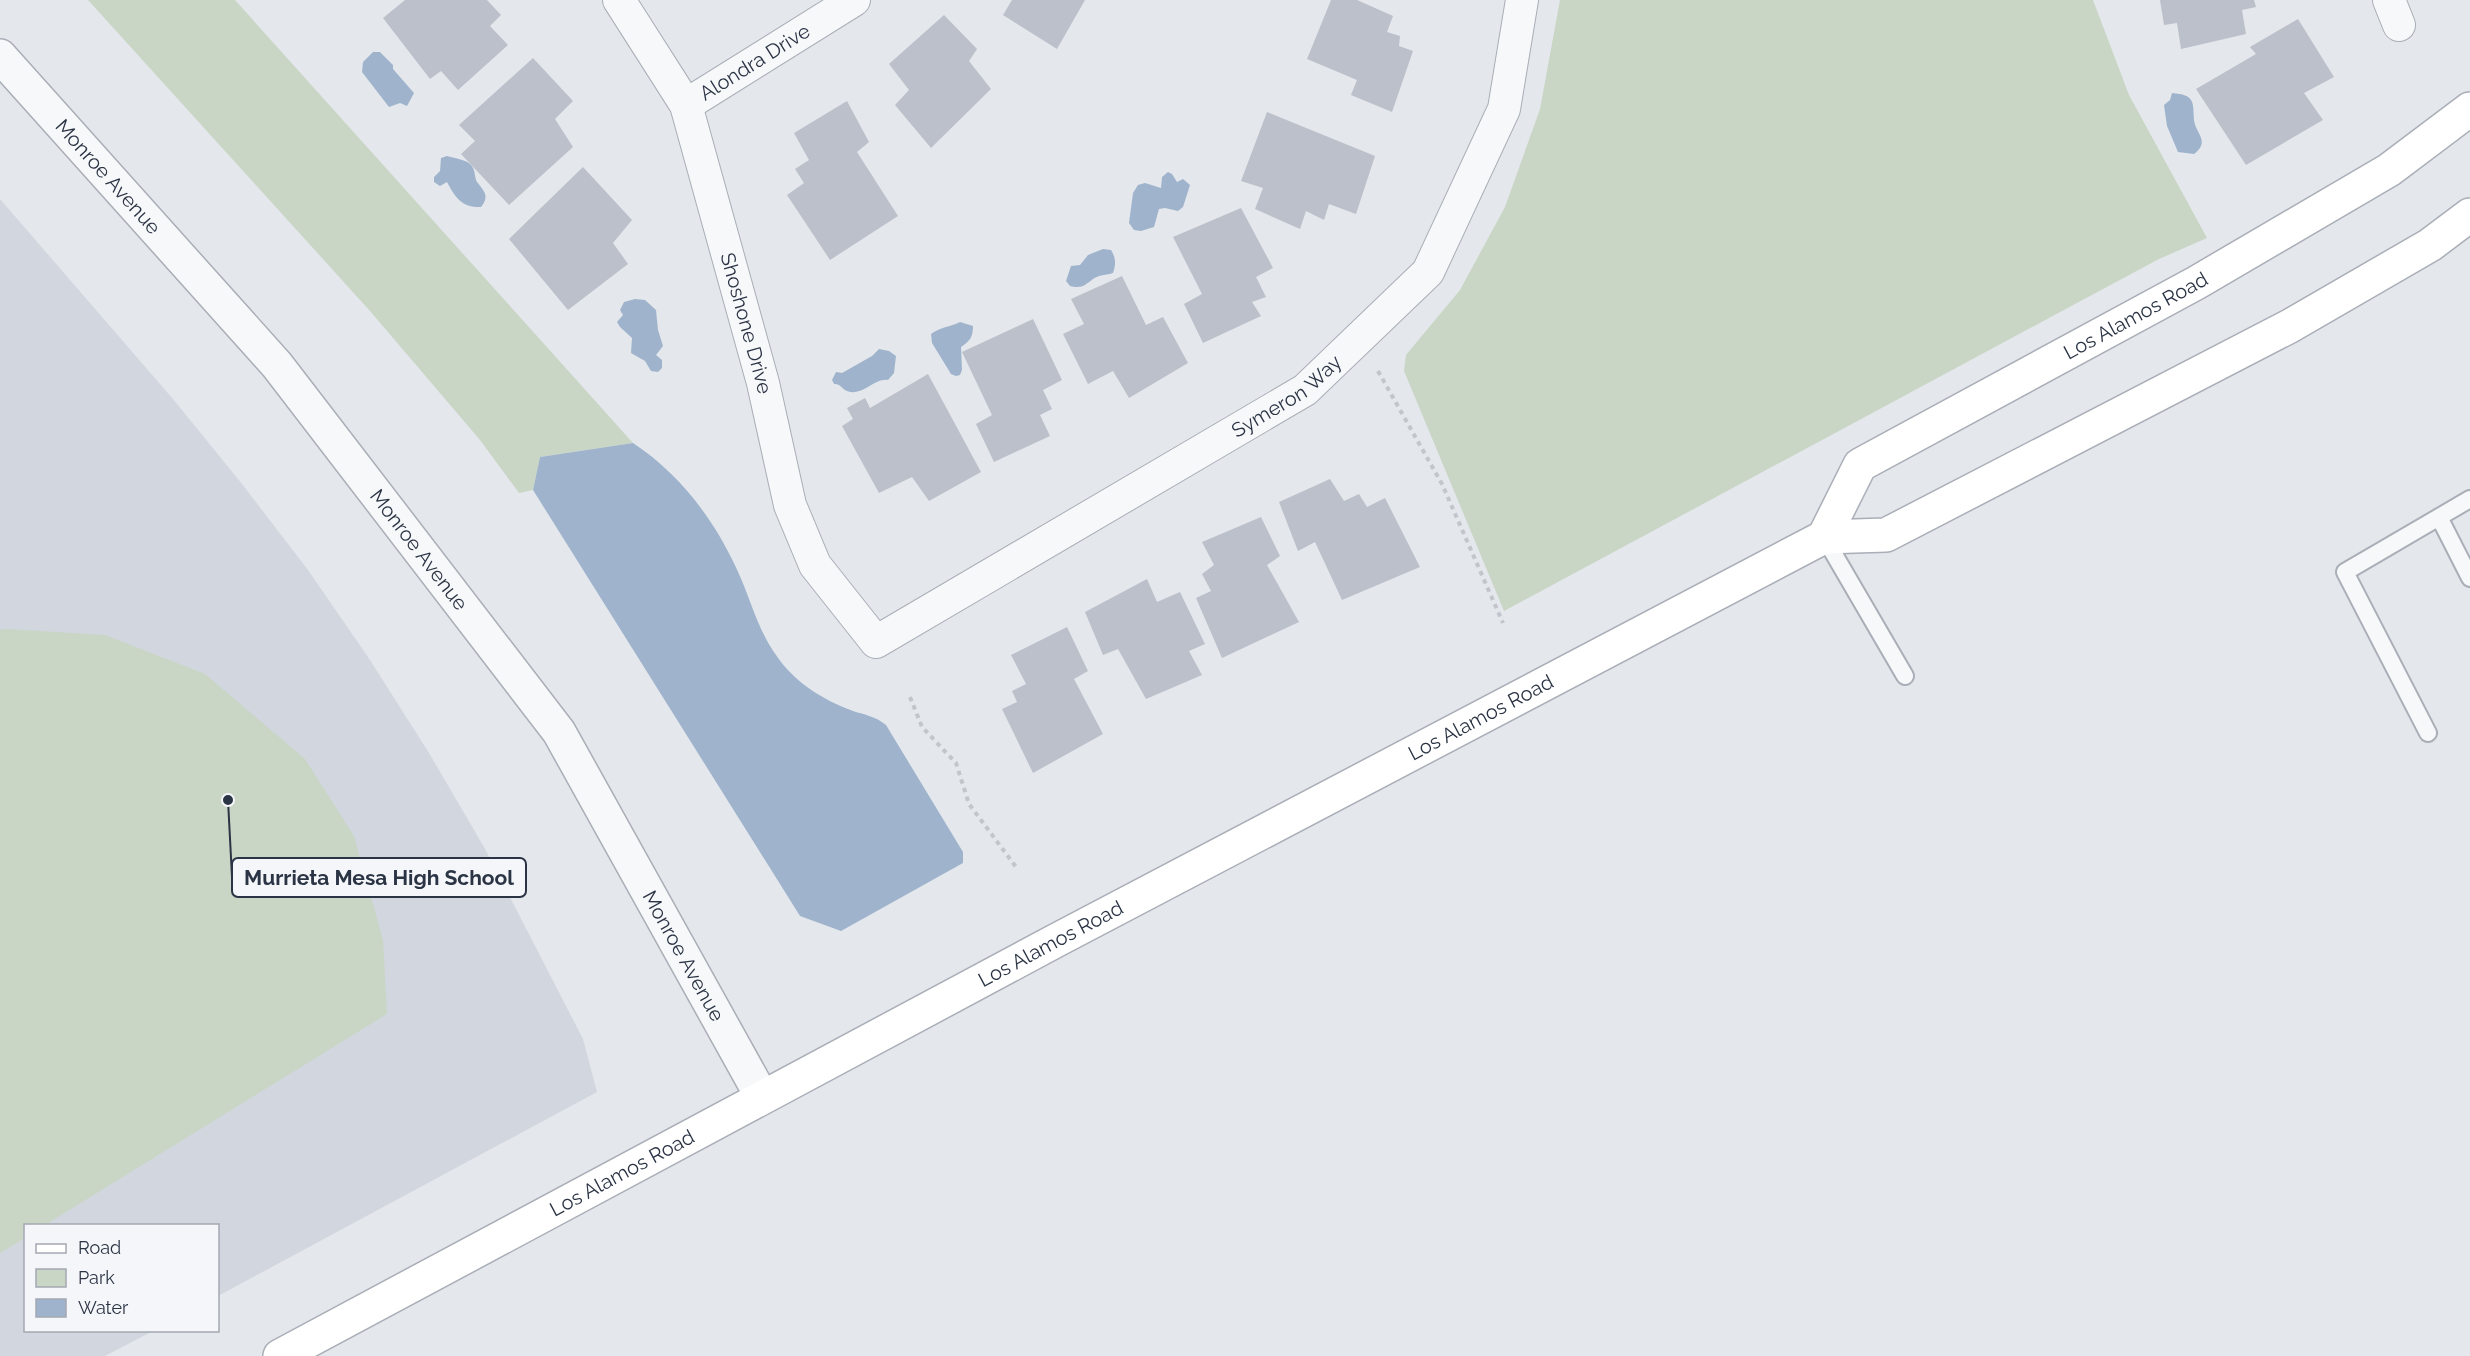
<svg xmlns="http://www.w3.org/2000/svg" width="2470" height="1356" font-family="Raleway,sans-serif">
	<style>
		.built { fill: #d2d6de }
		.green { fill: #c9d6c5 }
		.water { fill: #9fb4cc }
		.building { fill: #bbc0ca }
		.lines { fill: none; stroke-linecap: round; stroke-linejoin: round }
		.service-casing { stroke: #a9aeb7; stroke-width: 20 }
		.minor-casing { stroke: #a9aeb7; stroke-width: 34 }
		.tertiary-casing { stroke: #a9aeb7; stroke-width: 36 }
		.secondary-casing { stroke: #a9aeb7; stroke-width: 36 }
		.path { stroke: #c2c5cb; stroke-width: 4; stroke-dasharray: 4.5 4.5; stroke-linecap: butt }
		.service { stroke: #f7f8fa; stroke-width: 16 }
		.minor { stroke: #f7f8fa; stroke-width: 32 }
		.tertiary { stroke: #f7f8fa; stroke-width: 33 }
		.secondary { stroke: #fff; stroke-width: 33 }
		.labels { text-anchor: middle; stroke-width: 5; stroke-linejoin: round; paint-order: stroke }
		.street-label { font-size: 20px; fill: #2b3445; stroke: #f4f6f9 }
		.leader { fill: none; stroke: #2b3445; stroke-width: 2 }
		.callout-dot { fill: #2b3445; stroke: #f4f6f9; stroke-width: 2 }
		.callout { fill: #f4f6f9; stroke: #2b3445; stroke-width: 2 }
		.callout-label { font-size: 21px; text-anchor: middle; font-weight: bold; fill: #2b3445 }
	</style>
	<rect width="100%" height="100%" fill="#e4e7ec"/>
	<path class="built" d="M 0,199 L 173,399 L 242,484 L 308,570 L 370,660 L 429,753 L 484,847 L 583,1039 L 597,1092 L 218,1296 L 218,1226 L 26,1226 L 26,1330 L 153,1331 L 105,1356 L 0,1356 Z"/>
	<path class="green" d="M 88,0 L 235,0 L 633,443 L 540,457 L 533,490 L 519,493 L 480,440 L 370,311 Z
		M 1560,0 L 2093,0 L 2129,95 L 2207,238 L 2159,259 L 2049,318 L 1504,611 L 1404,371 L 1406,355 L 1460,290 L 1505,207 L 1540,109 Z
		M 7,629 L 105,635 L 205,674 L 305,759 L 354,836 L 383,940 L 387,1014 L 45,1225 L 26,1226 L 25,1238 L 0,1253 L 0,630 Z"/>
	<path class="water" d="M 373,52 L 380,52 L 393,65 L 393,69 L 414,93 L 407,106 L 400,103 L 389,107 L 362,72 L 363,62 Z
		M 2172,93 C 2195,95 2193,101 2194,120 C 2195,133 2211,141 2194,154 L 2178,152 L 2167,126 L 2164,105 L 2170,100 Z
		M 447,156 C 454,158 466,160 470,164 C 476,169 474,177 477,182 C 484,191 490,196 481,207 C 462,208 455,197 447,182 L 440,186 L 434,182 L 434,177 L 440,171 L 441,158 Z
		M 1168,172 L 1172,174 L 1177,182 L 1183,179 L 1190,185 L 1183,207 L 1178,211 L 1165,208 L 1159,209 L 1154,227 L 1141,231 L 1134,230 L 1129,223 L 1133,193 L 1138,185 L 1145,183 L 1161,188 L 1162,177 Z
		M 1103,249 L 1111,250 C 1116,258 1116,264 1113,273 C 1107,275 1098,275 1093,279 C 1085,285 1082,289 1070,286 L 1066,281 L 1071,266 L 1080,265 L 1088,255 Z
		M 635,299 L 645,300 L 656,310 L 658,330 L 663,346 L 656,355 L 662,360 L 662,368 L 658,372 L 651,371 L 645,361 L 631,353 L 632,338 L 620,327 L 617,322 L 623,315 L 620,310 L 624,302 Z
		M 960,322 L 973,326 C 973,337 970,341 961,347 L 962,370 L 960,375 L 956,376 L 951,374 L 932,343 L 931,334 C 940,327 950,327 960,322 Z
		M 879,349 L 889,351 L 896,356 L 894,373 L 888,380 C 873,378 863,397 847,391 C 844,390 842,387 839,385 C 832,382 836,387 832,380 L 836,372 L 842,373 L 872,356 Z
		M 633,443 C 683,476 719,526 742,581 C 752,605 760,633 776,655 C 794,682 823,700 853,711 C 865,715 875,716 886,725 L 963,852 L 963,863 L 841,931 L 800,916 L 533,490 L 540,457 Z"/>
	<path class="building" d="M 405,0 L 487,0 L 501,15 L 490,26 L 508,45 L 458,90 L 441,71 L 430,79 L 383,18 Z
		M 1012,0 L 1085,0 L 1057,49 L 1003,15 Z
		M 1331,0 L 1357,0 L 1393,16 L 1387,32 L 1400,36 L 1399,46 L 1413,51 L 1392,112 L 1351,95 L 1357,80 L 1307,59 Z
		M 2160,0 L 2254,0 L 2256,7 L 2242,10 L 2246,34 L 2181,49 L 2177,23 L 2164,25 Z
		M 944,15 L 977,49 L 969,61 L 991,89 L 931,148 L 895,105 L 909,90 L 889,64 Z
		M 2298,19 L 2334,77 L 2304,93 L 2323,120 L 2246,165 L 2196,89 L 2256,54 L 2250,47 Z
		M 533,58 L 573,101 L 555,119 L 573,147 L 509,205 L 461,154 L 475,141 L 459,125 Z
		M 847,101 L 869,142 L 857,152 L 898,216 L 830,260 L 787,195 L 804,183 L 795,169 L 809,160 L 794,133 Z
		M 1267,112 L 1375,156 L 1356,214 L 1329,204 L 1324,220 L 1306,211 L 1300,229 L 1255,209 L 1263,188 L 1241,181 Z
		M 583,167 L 632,220 L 613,243 L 628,264 L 568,310 L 509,239 Z
		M 1241,208 L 1273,268 L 1256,277 L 1266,297 L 1252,302 L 1261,316 L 1203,343 L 1184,304 L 1202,294 L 1173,237 Z
		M 1122,276 L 1146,325 L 1163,317 L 1188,363 L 1129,398 L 1113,371 L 1088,384 L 1063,334 L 1084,324 L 1071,299 Z
		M 1033,319 L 1062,380 L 1043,390 L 1052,409 L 1040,415 L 1050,436 L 994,462 L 976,424 L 992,415 L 962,352 Z
		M 928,374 L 981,472 L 929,501 L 912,477 L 879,493 L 842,426 L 853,419 L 847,408 L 865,398 L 870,408 Z
		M 1330,479 L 1344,501 L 1359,494 L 1367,507 L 1385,498 L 1420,567 L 1342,600 L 1315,542 L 1298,551 L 1279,502 Z
		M 1261,517 L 1280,556 L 1267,565 L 1299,622 L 1222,658 L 1196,598 L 1211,591 L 1202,574 L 1214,565 L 1202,542 Z
		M 1147,579 L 1157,602 L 1180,592 L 1205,644 L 1189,651 L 1202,675 L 1146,699 L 1118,649 L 1103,655 L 1085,612 Z
		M 1067,627 L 1088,671 L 1074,679 L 1103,734 L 1033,773 L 1002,709 L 1017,702 L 1012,691 L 1026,684 L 1011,655 Z"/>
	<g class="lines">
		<defs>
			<path id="service" d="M 2439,517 L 2470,578
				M 1824,537 L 1905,676
				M 2428,733 L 2345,572 L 2470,499"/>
			<g id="minor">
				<path id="s1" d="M 619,0 L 686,105 L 763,383 L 790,505 L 815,565 L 876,642 L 1305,390 L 1428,272 L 1504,109 L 1522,0"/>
				<path d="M 2389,0 L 2399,25"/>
				<path id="s2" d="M 686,105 L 854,0"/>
			</g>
			<g id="tertiary">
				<path id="s3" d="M 0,56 L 277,365 L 559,732 L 762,1097"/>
			</g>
			<g id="secondary">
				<path id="s4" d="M 1824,537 L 1860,465 L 2196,283 L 2389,170 L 2470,109"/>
				<path id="s5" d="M 280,1356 L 1057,940 L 1824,537 L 1886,535 L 2290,326 L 2430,245 L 2470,215"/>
			</g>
		</defs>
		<use href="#service" class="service-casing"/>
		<use href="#minor" class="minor-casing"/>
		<use href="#tertiary" class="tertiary-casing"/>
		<use href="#secondary" class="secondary-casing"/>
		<path class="path" d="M 1378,371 L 1442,484 L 1503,623
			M 910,697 L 922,727 L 956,763 L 969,804 L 1016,867"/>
		<use href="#service" class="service"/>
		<use href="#minor" class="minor"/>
		<use href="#tertiary" class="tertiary"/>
		<use href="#secondary" class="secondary"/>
	</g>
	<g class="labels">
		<g class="street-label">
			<text dy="7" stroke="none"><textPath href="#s2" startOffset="81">Alondra Drive</textPath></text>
			<text dy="7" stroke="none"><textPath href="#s3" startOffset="162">Monroe Avenue</textPath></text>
			<text dy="7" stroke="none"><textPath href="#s4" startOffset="394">Los Alamos Road</textPath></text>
			<text dy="7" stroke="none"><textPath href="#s1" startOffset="351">Shoshone Drive</textPath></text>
			<text dy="7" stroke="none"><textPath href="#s1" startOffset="1180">Symeron Way</textPath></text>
			<text dy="7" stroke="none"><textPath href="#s3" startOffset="648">Monroe Avenue</textPath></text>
			<text dy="7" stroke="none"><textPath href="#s5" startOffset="1360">Los Alamos Road</textPath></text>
			<text dy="7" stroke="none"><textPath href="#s5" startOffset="874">Los Alamos Road</textPath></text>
			<text dy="7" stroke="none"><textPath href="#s3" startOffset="1134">Monroe Avenue</textPath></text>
			<text dy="7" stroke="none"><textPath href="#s5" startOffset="388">Los Alamos Road</textPath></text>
		</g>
	</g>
	<path class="leader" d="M228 800L232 877"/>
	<circle class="callout-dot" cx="228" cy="800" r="6"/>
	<rect class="callout" x="232" y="858" width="294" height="39" rx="6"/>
	<g class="callout-label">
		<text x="379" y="885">Murrieta Mesa High School</text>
	</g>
	<rect x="24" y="1224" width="195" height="108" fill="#f4f6f9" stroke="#a4a8b1" stroke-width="1.5"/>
	<rect x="36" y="1244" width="30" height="9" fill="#ffffff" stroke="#a4a8b1" stroke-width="1.5"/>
	<text x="78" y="1254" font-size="18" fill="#2b3445">Road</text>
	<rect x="36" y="1269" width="30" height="18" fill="#c9d6c5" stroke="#a4a8b1" stroke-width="1.5"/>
	<text x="78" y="1284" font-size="18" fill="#2b3445">Park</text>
	<rect x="36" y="1299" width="30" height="18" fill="#9fb4cc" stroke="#a4a8b1" stroke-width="1.5"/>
	<text x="78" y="1314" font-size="18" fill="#2b3445">Water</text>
</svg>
